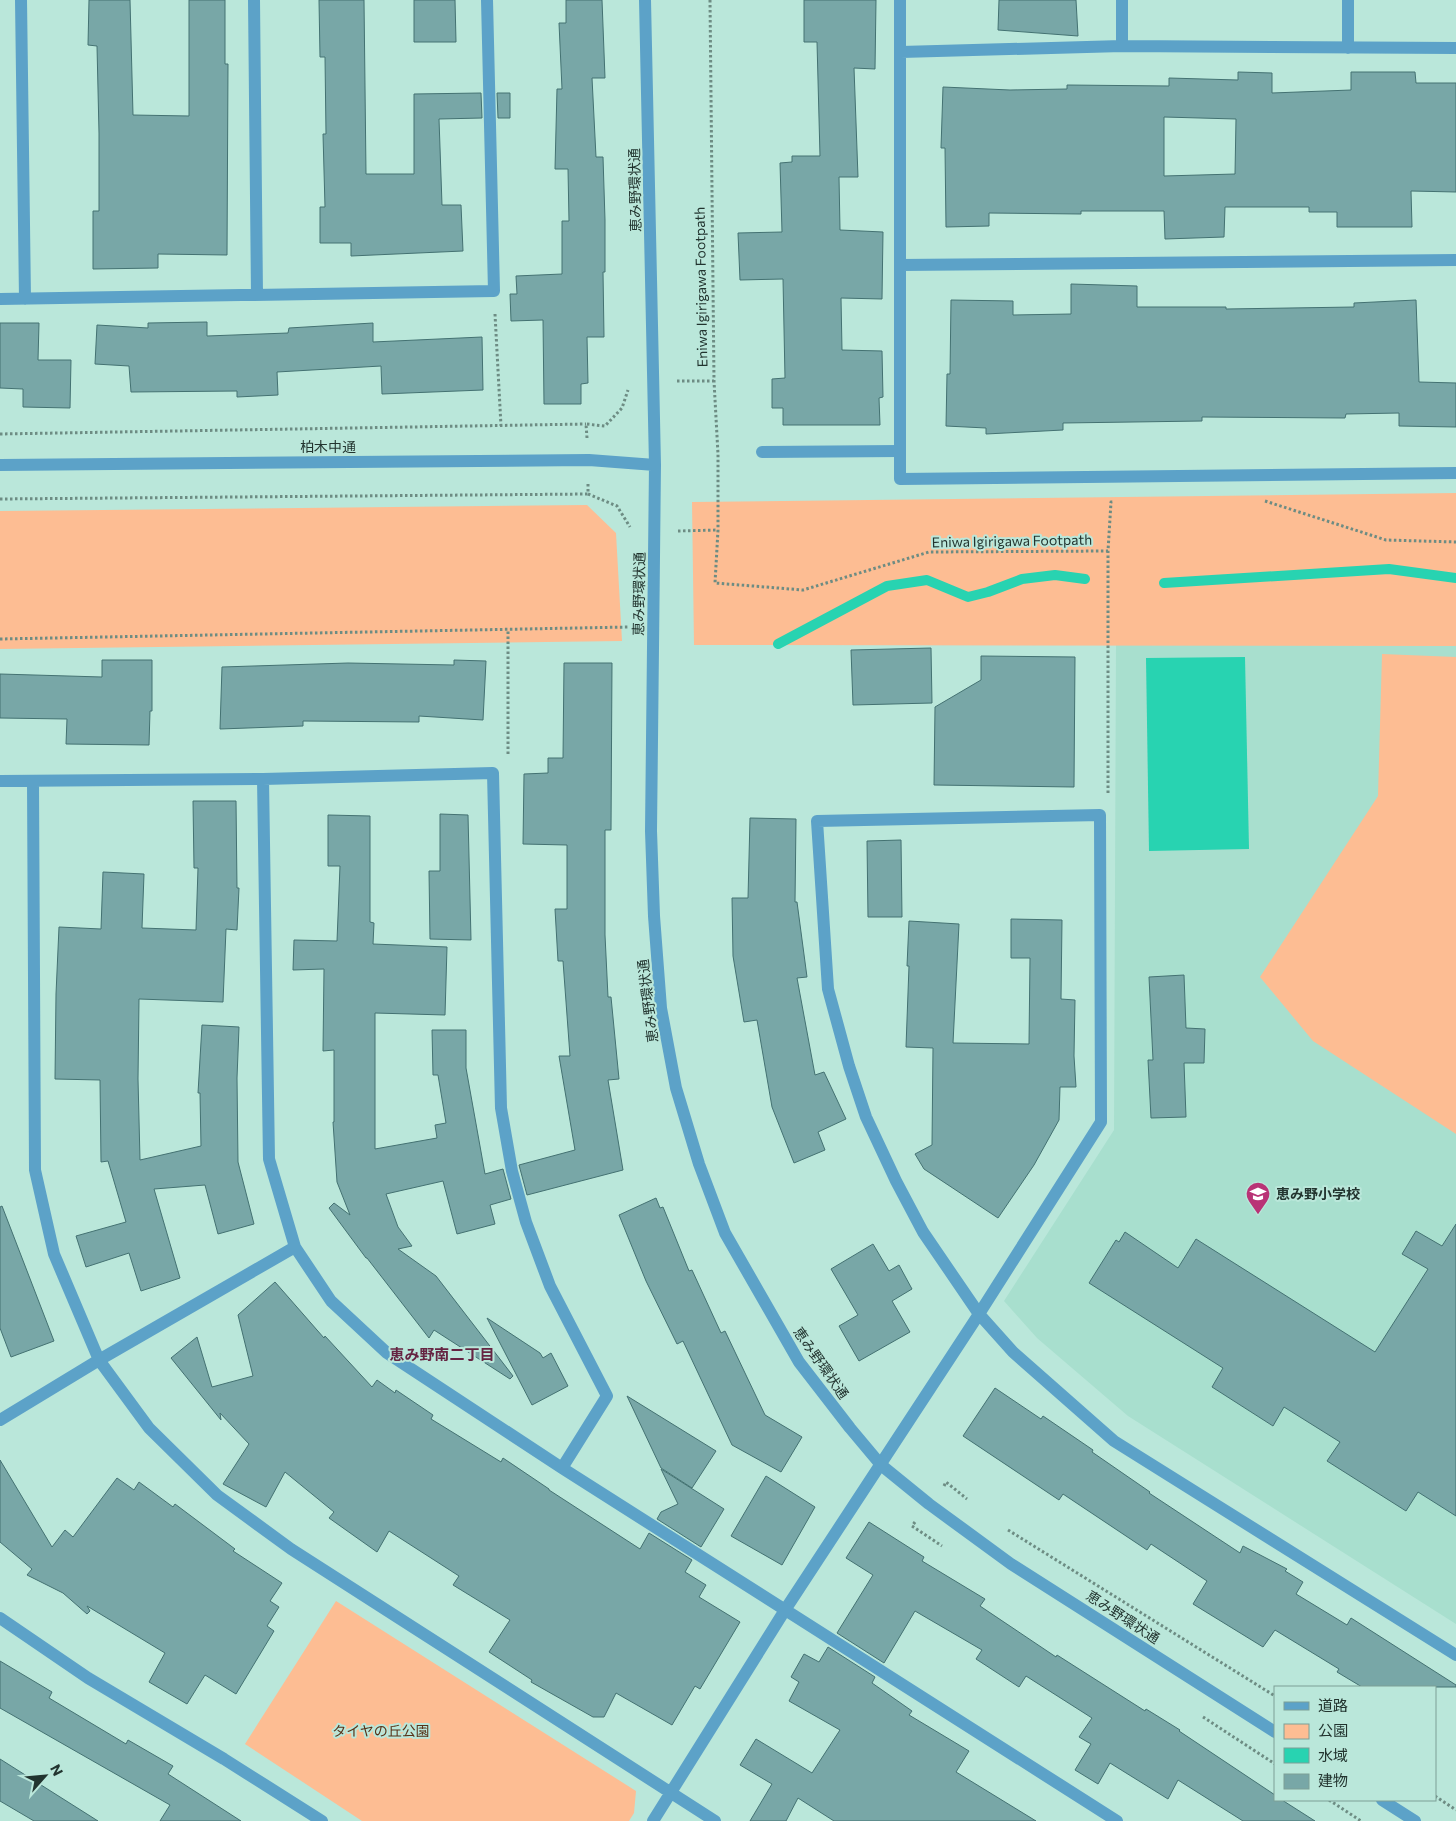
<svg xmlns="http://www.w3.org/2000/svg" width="1456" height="1821" font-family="Commissioner,'Noto Sans JP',sans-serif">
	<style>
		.built { fill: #a8dfce }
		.green { fill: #fdbd93 }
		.water { fill: #28d3b1 }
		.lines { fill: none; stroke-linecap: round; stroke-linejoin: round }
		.stream { stroke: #28d3b1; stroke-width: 10 }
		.building { fill: #78a7a7; stroke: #447272; fill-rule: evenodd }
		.path { stroke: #6d8c83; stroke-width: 3; stroke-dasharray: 2.5 2.5; stroke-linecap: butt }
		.service { stroke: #5ca2c8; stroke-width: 12 }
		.minor { stroke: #5ca2c8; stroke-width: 12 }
		.tertiary { stroke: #5ca2c8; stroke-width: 12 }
		.labels { text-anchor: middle; stroke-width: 4; stroke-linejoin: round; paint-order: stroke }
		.street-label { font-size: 14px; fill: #22342f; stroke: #bae7da }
		.poi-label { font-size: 14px; font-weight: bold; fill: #22342f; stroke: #bae7da; text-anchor: start }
		.park-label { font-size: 14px; fill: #583217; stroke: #bae7da }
		.neighbourhood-label { font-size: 15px; font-weight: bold; fill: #652442; stroke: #bae7da }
	</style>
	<rect width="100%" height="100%" fill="#bae7da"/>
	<path class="built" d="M 1116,644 L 1456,646 L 1456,1624 L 1128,1416 L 1037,1338 L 1004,1301 L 1114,1130 Z"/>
	<path class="green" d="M 1456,493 L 1456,646 L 694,645 L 692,502 Z
		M 587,505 L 616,533 L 622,641 L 0,649 L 0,511 Z
		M 1382,654 L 1456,657 L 1456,1134 L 1313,1041 L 1260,977 L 1378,796 Z
		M 336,1601 L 636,1791 L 634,1813 L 629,1821 L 362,1821 L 245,1744 Z"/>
	<path class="water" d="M 1245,657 L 1249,849 L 1149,851 L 1146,658 Z"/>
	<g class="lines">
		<path class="stream" d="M 1164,583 L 1389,569 L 1456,578
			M 778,644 L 887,586 L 927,580 L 968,597 L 988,592 L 1022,579 L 1055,575 L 1085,579"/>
	</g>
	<path class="building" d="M 89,0 L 130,0 L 133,115 L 189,116 L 189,0 L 225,0 L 225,64 L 228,64 L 227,255 L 158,254 L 158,268 L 93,269 L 93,211 L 99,211 L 99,133 L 97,46 L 88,45 Z
		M 319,0 L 364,0 L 366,174 L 414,174 L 414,94 L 481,93 L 482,118 L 439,119 L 442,205 L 461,205 L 463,251 L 351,256 L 351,243 L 320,243 L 320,207 L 325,207 L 323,134 L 326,134 L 325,57 L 320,57 Z
		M 414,0 L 455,0 L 456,42 L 414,42 Z
		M 566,0 L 602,0 L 605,78 L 592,78 L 596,157 L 603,157 L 605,220 L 605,272 L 603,272 L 604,337 L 587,337 L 588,383 L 581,384 L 581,404 L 544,404 L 543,320 L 511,321 L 510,294 L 517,294 L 516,276 L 562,274 L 562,221 L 569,221 L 568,169 L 555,169 L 557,89 L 562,89 L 559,23 L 566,23 Z
		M 804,0 L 876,0 L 875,69 L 854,68 L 858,177 L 839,177 L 840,230 L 883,232 L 882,299 L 841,298 L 842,350 L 882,351 L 883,397 L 879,398 L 880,425 L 783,425 L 783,408 L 772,408 L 772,379 L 785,378 L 783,279 L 740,280 L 738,233 L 782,232 L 780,163 L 792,162 L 792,156 L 820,156 L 817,42 L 804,42 Z
		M 999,0 L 1076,0 L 1078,36 L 998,30 Z
		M 1238,72 L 1272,73 L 1272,93 L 1351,90 L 1351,72 L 1415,72 L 1416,83 L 1456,83 L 1456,192 L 1411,191 L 1412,227 L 1337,227 L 1337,212 L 1309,212 L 1309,207 L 1225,207 L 1224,237 L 1165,239 L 1164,211 L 1081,211 L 1081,214 L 989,213 L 989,226 L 946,227 L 945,148 L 941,148 L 943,87 L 1010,90 L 1067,89 L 1067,85 L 1169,86 L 1169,78 L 1238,80 ZM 1164,117 L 1236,119 L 1235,174 L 1164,176 Z
		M 497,93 L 510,93 L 510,118 L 498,118 Z
		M 1071,284 L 1137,286 L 1137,307 L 1226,307 L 1226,309 L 1354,307 L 1354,303 L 1416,300 L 1419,382 L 1456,383 L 1456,427 L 1399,426 L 1399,413 L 1346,414 L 1345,418 L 1202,417 L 1202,421 L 1063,423 L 1063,430 L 986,434 L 986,428 L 946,426 L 947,374 L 950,374 L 951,300 L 1013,301 L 1013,315 L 1071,314 Z
		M 207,322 L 207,336 L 288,333 L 289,328 L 373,323 L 373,342 L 482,337 L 483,390 L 382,394 L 381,366 L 277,372 L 278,395 L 237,397 L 237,391 L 131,392 L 129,366 L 95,364 L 97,325 L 148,328 L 148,323 Z
		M 0,323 L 39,323 L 38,360 L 71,360 L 70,408 L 23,407 L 23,389 L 0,388 Z
		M 931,648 L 932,703 L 853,705 L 851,650 Z
		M 981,656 L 1075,657 L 1074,787 L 934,785 L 935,707 L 981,680 Z
		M 102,660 L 152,660 L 152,711 L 150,711 L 149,745 L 66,744 L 67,719 L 0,718 L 0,674 L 102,677 Z
		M 454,660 L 486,661 L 483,720 L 419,716 L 419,722 L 303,721 L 303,726 L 220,729 L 222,667 L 348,663 L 454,665 Z
		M 564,663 L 612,663 L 611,830 L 605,830 L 605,935 L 608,997 L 611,997 L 619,1079 L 608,1080 L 623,1170 L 527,1195 L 519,1165 L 575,1150 L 559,1056 L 570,1056 L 563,961 L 558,961 L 555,909 L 567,909 L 567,845 L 523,844 L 524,774 L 548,773 L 548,758 L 563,758 Z
		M 193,801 L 236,801 L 237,888 L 239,888 L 237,930 L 226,929 L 223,1002 L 139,999 L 138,1079 L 140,1160 L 201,1146 L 200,1093 L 198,1093 L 202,1025 L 239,1027 L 237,1078 L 238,1162 L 254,1224 L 218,1234 L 205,1185 L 154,1189 L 180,1278 L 141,1291 L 129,1253 L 86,1267 L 76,1236 L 126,1222 L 108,1161 L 101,1162 L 100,1080 L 55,1079 L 56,994 L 59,927 L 101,929 L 103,872 L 144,874 L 142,928 L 196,930 L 198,868 L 194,868 Z
		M 440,814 L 468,815 L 471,940 L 430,939 L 429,871 L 440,871 Z
		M 328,815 L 370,816 L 370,922 L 374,923 L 373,944 L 447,947 L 445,1015 L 375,1013 L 375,1149 L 437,1138 L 435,1125 L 446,1123 L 438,1075 L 433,1075 L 432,1030 L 466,1030 L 466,1068 L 485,1174 L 503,1169 L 511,1199 L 490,1205 L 495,1224 L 457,1234 L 443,1181 L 386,1194 L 398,1227 L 412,1246 L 398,1249 L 436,1276 L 513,1376 L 510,1379 L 434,1330 L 429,1338 L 367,1258 L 366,1258 L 329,1208 L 334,1203 L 350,1215 L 337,1182 L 333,1122 L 334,1122 L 334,1050 L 323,1051 L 324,969 L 293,970 L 294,940 L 337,941 L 340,866 L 328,866 Z
		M 750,818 L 796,819 L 795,902 L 797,902 L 807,977 L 797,978 L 815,1075 L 824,1072 L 846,1119 L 818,1132 L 825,1150 L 794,1163 L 772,1107 L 757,1020 L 744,1022 L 733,956 L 732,898 L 748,898 Z
		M 901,840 L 902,917 L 868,917 L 867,841 Z
		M 1011,919 L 1062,920 L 1061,999 L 1075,1000 L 1074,1056 L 1076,1087 L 1060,1087 L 1059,1120 L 1034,1165 L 998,1218 L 924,1169 L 915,1154 L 932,1145 L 933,1048 L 906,1047 L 909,966 L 907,966 L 909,921 L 959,924 L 953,1043 L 1029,1044 L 1030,958 L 1011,958 Z
		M 1184,975 L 1186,1028 L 1205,1029 L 1204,1063 L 1184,1063 L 1186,1117 L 1151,1118 L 1148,1060 L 1153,1060 L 1149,977 Z
		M 656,1198 L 660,1208 L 663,1207 L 689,1271 L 692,1270 L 721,1333 L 725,1331 L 765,1415 L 802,1437 L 781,1472 L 732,1445 L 683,1341 L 677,1344 L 646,1281 L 619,1215 Z
		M 2,1206 L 54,1341 L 11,1357 L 0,1328 L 0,1207 Z
		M 1456,1224 L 1456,1516 L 1418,1492 L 1406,1511 L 1327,1461 L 1340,1442 L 1284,1407 L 1273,1426 L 1212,1387 L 1223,1368 L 1089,1283 L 1116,1240 L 1119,1242 L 1125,1232 L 1178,1268 L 1196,1239 L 1375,1352 L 1428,1269 L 1402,1254 L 1416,1231 L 1442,1246 Z
		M 873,1244 L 889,1271 L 899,1265 L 912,1289 L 892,1301 L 910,1332 L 859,1361 L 839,1326 L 858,1315 L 831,1269 Z
		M 275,1282 L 324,1338 L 325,1336 L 372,1387 L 377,1380 L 395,1393 L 396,1390 L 433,1415 L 431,1419 L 501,1462 L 503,1458 L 549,1489 L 549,1490 L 640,1549 L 649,1533 L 692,1560 L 685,1572 L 706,1585 L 699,1597 L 740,1622 L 700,1689 L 695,1686 L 672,1725 L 616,1693 L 604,1717 L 593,1717 L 531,1682 L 532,1680 L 489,1652 L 510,1620 L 453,1585 L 459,1576 L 389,1531 L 377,1552 L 329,1518 L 334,1512 L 285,1472 L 266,1507 L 223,1484 L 249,1444 L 220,1413 L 221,1420 L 171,1358 L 197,1337 L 212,1387 L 253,1376 L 238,1315 Z
		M 487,1318 L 540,1353 L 543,1358 L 551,1353 L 568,1386 L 532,1405 Z
		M 995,1388 L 1041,1419 L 1043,1416 L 1093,1450 L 1092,1452 L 1150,1492 L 1149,1493 L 1240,1553 L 1243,1546 L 1287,1569 L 1285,1571 L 1303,1582 L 1296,1594 L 1347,1625 L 1351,1618 L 1456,1685 L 1456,1687 L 1362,1687 L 1337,1672 L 1339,1669 L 1275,1630 L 1263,1647 L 1193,1604 L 1207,1581 L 1151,1544 L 1147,1550 L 1063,1494 L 1059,1500 L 963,1436 Z
		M 627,1396 L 716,1451 L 692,1488 L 661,1468 Z
		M 0,1460 L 52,1547 L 65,1530 L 73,1537 L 117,1478 L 134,1490 L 139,1482 L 173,1507 L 175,1504 L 235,1549 L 233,1551 L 282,1583 L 270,1601 L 279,1607 L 267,1626 L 274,1631 L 236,1694 L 205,1675 L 187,1704 L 149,1682 L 165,1653 L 87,1606 L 90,1611 L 87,1614 L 63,1593 L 27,1575 L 32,1569 L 0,1542 Z
		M 661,1469 L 724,1509 L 701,1547 L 657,1519 L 661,1512 L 678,1504 Z
		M 766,1476 L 815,1507 L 782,1565 L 731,1536 Z
		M 869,1522 L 924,1557 L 922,1561 L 985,1599 L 980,1606 L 1056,1657 L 1057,1655 L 1145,1711 L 1146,1709 L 1180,1730 L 1179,1731 L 1275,1795 L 1275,1800 L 1282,1800 L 1315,1821 L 1243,1821 L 1178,1780 L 1168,1799 L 1110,1763 L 1098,1784 L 1075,1770 L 1091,1744 L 1079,1737 L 1092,1718 L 1026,1676 L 1019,1687 L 976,1659 L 982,1650 L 915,1611 L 884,1663 L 837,1633 L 873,1575 L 846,1558 Z
		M 828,1647 L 875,1677 L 872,1683 L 912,1711 L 909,1715 L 969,1751 L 956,1772 L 1036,1821 L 834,1821 L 798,1798 L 786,1821 L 750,1821 L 772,1784 L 740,1765 L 756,1739 L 812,1773 L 840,1730 L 789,1701 L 799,1682 L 791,1677 L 804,1654 L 819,1662 Z
		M 0,1661 L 52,1692 L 49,1698 L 126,1744 L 128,1740 L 173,1766 L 168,1774 L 241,1821 L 160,1821 L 170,1805 L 0,1708 Z
		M 0,1759 L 98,1821 L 34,1821 L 0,1801 Z"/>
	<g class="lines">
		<path class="path" d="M 710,0 L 714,381 L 718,454 L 718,530 L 715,583 L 803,590 L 929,552 L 1108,551 L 1111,502 L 1114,502
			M 495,314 L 501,426
			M 677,381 L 714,381
			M 0,434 L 586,424
			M 587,438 L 586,424 L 605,426 L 622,408 L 628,390
			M 588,484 L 588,494 L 617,506 L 630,527
			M 0,499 L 588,494
			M 1265,501 L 1386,540 L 1456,542
			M 678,531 L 718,530
			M 0,639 L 629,627
			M 508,754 L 508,630
			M 1108,793 L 1108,551
			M 944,1486 L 946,1482 L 967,1499
			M 915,1522 L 912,1526 L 942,1546
			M 1008,1530 L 1275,1696
			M 1203,1717 L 1275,1764
			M 1435,1796 L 1456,1810
			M 1329,1800 L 1361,1821"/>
		<path class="service" d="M 762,452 L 900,451"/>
		<path class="minor" d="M 21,0 L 25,299
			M 254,0 L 257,295
			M 900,0 L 900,479 L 1456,473
			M 1122,0 L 1122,46
			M 1348,0 L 1348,48
			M 901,52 L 1122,46 L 1456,48
			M 900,265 L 1456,260
			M 0,299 L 494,291 L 487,0
			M 263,779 L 269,1159 L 295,1247 L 331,1301 L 387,1353 L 562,1468 L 1117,1821
			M 0,781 L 263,779 L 493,773 L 501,1108 L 512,1171 L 526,1222 L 550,1286 L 607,1396 L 562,1468
			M 33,782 L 35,1170 L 54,1254 L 99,1360 L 149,1428 L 217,1495 L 291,1549 L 715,1821
			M 0,1420 L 99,1360 L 295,1247
			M 0,1618 L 88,1678 L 224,1759 L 322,1821
			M 653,1821 L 785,1610 L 979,1314 L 1101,1122 L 1100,815 L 817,821 L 828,989 L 849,1066 L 866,1117 L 896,1181 L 923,1232 L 979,1314 L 1013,1352 L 1114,1441 L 1456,1655"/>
		<path class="tertiary" d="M 645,0 L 655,465 L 651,831 L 654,916 L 661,1008 L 676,1088 L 699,1164 L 725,1233 L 799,1362 L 850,1428 L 881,1465 L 929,1504 L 1011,1564 L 1275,1732
			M 0,465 L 589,460 L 655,465
			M 1382,1800 L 1415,1821"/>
	</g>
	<defs>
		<symbol id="school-pin" viewBox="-11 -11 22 30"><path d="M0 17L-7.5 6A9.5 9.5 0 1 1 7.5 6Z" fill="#b93376" stroke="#bae7da"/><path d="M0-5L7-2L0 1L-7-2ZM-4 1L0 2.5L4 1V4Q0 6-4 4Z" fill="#fff"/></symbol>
	</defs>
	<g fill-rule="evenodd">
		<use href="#school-pin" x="1244" y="1180" width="28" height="38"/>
	</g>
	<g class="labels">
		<g class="street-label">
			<text transform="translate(635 190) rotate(-91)" y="5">恵み野環状通</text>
			<text transform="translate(701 287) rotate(-91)" y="5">Eniwa Igirigawa Footpath</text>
			<text x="328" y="452">柏木中通</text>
			<text transform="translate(1012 541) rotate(-1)" y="5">Eniwa Igirigawa Footpath</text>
			<text transform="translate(639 594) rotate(-89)" y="5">恵み野環状通</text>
			<text transform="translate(648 1001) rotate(-97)" y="5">恵み野環状通</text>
			<text transform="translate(821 1363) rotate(55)" y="5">恵み野環状通</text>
			<text transform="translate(1123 1617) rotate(33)" y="5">恵み野環状通</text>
		</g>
		<g class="poi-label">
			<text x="1276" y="1199">恵み野小学校</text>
		</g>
		<g class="park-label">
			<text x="381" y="1736">タイヤの丘公園</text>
		</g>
		<g class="neighbourhood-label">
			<text x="442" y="1360">恵み野南二丁目</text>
		</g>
	</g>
	<rect x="1274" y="1686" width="162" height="115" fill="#bae7da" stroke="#7d9f96"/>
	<rect x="1284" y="1702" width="25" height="8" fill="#5ca2c8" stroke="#7d9f96"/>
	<text x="1318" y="1711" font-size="15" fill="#22342f">道路</text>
	<rect x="1284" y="1724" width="25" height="15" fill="#fdbd93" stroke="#7d9f96"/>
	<text x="1318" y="1736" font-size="15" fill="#22342f">公園</text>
	<rect x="1284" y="1748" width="25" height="15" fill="#28d3b1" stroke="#7d9f96"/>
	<text x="1318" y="1761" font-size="15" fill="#22342f">水域</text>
	<rect x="1284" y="1774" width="25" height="15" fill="#78a7a7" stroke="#7d9f96"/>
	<text x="1318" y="1786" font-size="15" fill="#22342f">建物</text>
	<g transform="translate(45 1776) rotate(63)" stroke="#bae7da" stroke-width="4" paint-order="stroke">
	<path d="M0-4L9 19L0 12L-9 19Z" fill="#22342f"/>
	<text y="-8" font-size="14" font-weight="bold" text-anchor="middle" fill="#22342f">N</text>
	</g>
</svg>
